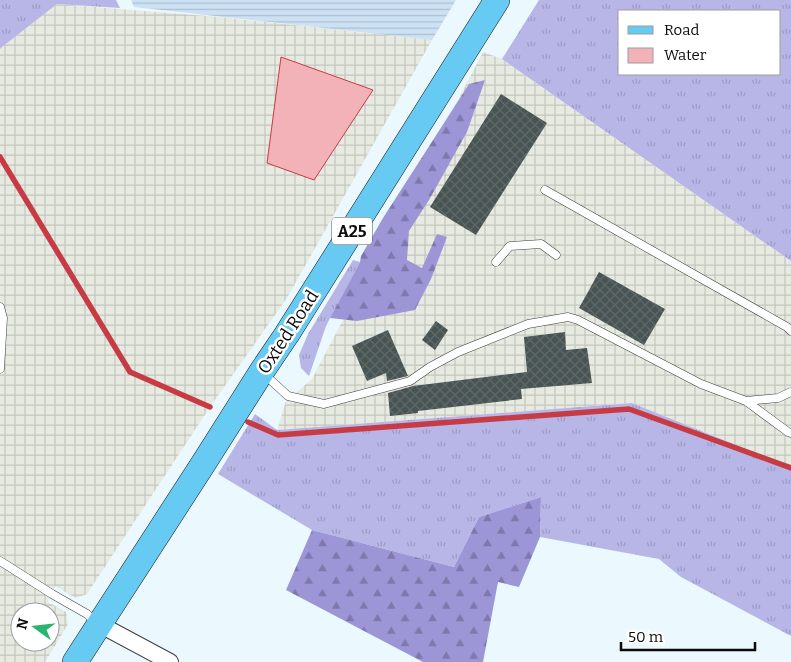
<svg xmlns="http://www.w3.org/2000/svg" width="791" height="662" font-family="Bitter,serif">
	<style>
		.industrial { fill: url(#industrial-grid); fill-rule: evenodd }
		.farmland { fill: url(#farmland-rules) }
		.grass { fill: url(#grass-tufts); fill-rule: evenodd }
		.forest { fill: url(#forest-firs) }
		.water { fill: #f3b2b7; stroke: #c73c44 }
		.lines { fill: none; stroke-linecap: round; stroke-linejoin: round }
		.stream { stroke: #c73c44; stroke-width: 5.5 }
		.building { fill: url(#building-cross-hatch) }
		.lane-casing { stroke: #3e3e3e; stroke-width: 9 }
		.street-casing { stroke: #3e3e3e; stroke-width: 18 }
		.primary-casing { stroke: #1c1c1c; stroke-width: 26 }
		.lane { stroke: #fff; stroke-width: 8 }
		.street { stroke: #fff; stroke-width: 16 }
		.primary { stroke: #66caf3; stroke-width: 25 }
		.labels { text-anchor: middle; stroke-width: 5; stroke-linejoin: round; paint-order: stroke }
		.shield { fill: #fff; stroke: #545454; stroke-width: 1 }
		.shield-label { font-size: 16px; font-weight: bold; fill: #0b0b0b }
		.street-label { font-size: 18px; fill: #0b0b0b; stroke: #fff }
	</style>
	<defs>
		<pattern id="industrial-grid" width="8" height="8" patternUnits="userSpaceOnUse" patternTransform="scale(1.25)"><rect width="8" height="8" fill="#e6eae0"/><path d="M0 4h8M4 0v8" fill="none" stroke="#c4c7bf"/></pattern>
		<pattern id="farmland-rules" width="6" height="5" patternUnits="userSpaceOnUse" patternTransform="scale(1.25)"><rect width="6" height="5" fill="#cce1f3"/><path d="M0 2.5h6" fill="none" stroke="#aec0cf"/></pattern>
		<pattern id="grass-tufts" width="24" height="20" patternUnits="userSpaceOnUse" patternTransform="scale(1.25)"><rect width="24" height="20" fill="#b7b6e7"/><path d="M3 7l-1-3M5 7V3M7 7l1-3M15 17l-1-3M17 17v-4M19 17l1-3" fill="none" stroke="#9c9bc5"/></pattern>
		<pattern id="forest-firs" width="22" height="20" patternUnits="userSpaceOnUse" patternTransform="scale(1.25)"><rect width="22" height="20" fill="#9c96d7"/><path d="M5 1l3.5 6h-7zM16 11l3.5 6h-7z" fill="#7d79ad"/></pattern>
		<pattern id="building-cross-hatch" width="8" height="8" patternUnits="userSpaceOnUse" patternTransform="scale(1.25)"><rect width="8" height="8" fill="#485453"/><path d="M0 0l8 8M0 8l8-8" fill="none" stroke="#5e6867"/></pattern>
	</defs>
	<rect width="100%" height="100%" fill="#ebf8fe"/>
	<path class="industrial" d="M 57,4 L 220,17 L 432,40 L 287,298 L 210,407 L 87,594 L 76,598 L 55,586 L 48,602 L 66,612 L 68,624 L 45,662 L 0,662 L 0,49 L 2,47 ZM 20,612 L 50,612 L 50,642 L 20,642 Z
		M 483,52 L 502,59 L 791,261 L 791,467 L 632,403 L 277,430 L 286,401 L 312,379 Z"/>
	<path class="farmland" d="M 131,0 L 456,0 L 432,40 L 134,7 Z"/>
	<path class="grass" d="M 0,0 L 116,0 L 120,8 L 57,4 L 2,47 L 0,49 Z
		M 539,0 L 791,0 L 791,261 L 502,59 ZM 780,11 L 780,74 L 620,74 L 620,11 Z
		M 353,260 L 360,262 L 326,326 L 309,376 L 301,368 L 299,355 L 308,334 Z
		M 632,403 L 791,467 L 791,636 L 681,577 L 659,559 L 540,537 L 541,497 L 479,517 L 454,567 L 312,530 L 218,474 L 255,414 L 277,430 Z"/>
	<path class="forest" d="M 485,80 L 467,132 L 429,200 L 409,231 L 407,260 L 422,268 L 437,234 L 447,237 L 431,279 L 415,310 L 357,321 L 330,318 L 360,262 L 361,256 L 383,218 L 469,84 Z
		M 541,497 L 540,537 L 519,587 L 498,582 L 483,662 L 423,662 L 286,590 L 312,530 L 454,567 L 479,517 Z"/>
	<path class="water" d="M 281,57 L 373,90 L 314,180 L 267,163 Z"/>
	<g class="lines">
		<path class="stream" d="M 0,157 L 130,372 L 210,407
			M 248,422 L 278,435 L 629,409 L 791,468"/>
	</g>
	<path class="building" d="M 501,94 L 547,123 L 476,235 L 430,207 Z
		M 599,272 L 665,309 L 644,345 L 579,308 Z
		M 436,321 L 448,330 L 435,350 L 422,340 Z
		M 388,330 L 408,376 L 387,381 L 386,373 L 367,381 L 352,346 Z
		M 565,332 L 566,350 L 587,348 L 592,383 L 521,389 L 522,399 L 418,411 L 418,413 L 390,416 L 388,393 L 413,386 L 527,372 L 524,337 Z"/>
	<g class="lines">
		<defs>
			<path id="lane" d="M 545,190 L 787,327 L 791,331
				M 496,262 L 510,246 L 541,244 L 556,255
				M 0,307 L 3,318 L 0,369
				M 263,373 L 288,396 L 324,404 L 410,381 L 430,367 L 458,352 L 528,324 L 568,317 L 578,320 L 701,384 L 746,401 L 778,398 L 791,392
				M 746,401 L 788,432 L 791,433
				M 0,561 L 52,594 L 87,614 L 97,623"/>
			<path id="street" d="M 99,624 L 170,662"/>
			<path id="primary" d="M 75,662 L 205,461 L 262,371 L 287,334 L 497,0"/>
		</defs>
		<use href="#lane" class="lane-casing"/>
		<use href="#street" class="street-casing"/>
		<use href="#primary" class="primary-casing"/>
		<use href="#lane" class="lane"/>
		<use href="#street" class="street"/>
		<use href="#primary" class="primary"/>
	</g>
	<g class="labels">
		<rect class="shield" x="332" y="217.5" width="40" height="27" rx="4"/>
		<g class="shield-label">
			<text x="352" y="237">A25</text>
		</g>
		<g class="street-label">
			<text transform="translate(288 332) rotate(-57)" y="6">Oxted Road</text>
		</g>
	</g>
	<rect x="618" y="10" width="162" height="65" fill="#ffffff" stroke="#9d9d9d"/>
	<rect x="628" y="26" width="25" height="8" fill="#66caf3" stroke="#9d9d9d"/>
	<text x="664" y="35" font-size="15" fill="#0b0b0b">Road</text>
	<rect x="628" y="48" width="25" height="15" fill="#f3b2b7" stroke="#9d9d9d"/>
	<text x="664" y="60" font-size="15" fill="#0b0b0b">Water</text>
	<g transform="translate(35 627) rotate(285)"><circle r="24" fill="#ffffff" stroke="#9d9d9d"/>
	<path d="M0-4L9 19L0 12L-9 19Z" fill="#2ab56e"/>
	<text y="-8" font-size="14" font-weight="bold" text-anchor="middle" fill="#0b0b0b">N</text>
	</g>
	<path d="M621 642v8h134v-8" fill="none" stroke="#0b0b0b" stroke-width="2.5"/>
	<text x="628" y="642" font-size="15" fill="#0b0b0b" stroke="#ffffff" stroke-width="4" paint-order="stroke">50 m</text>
</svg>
